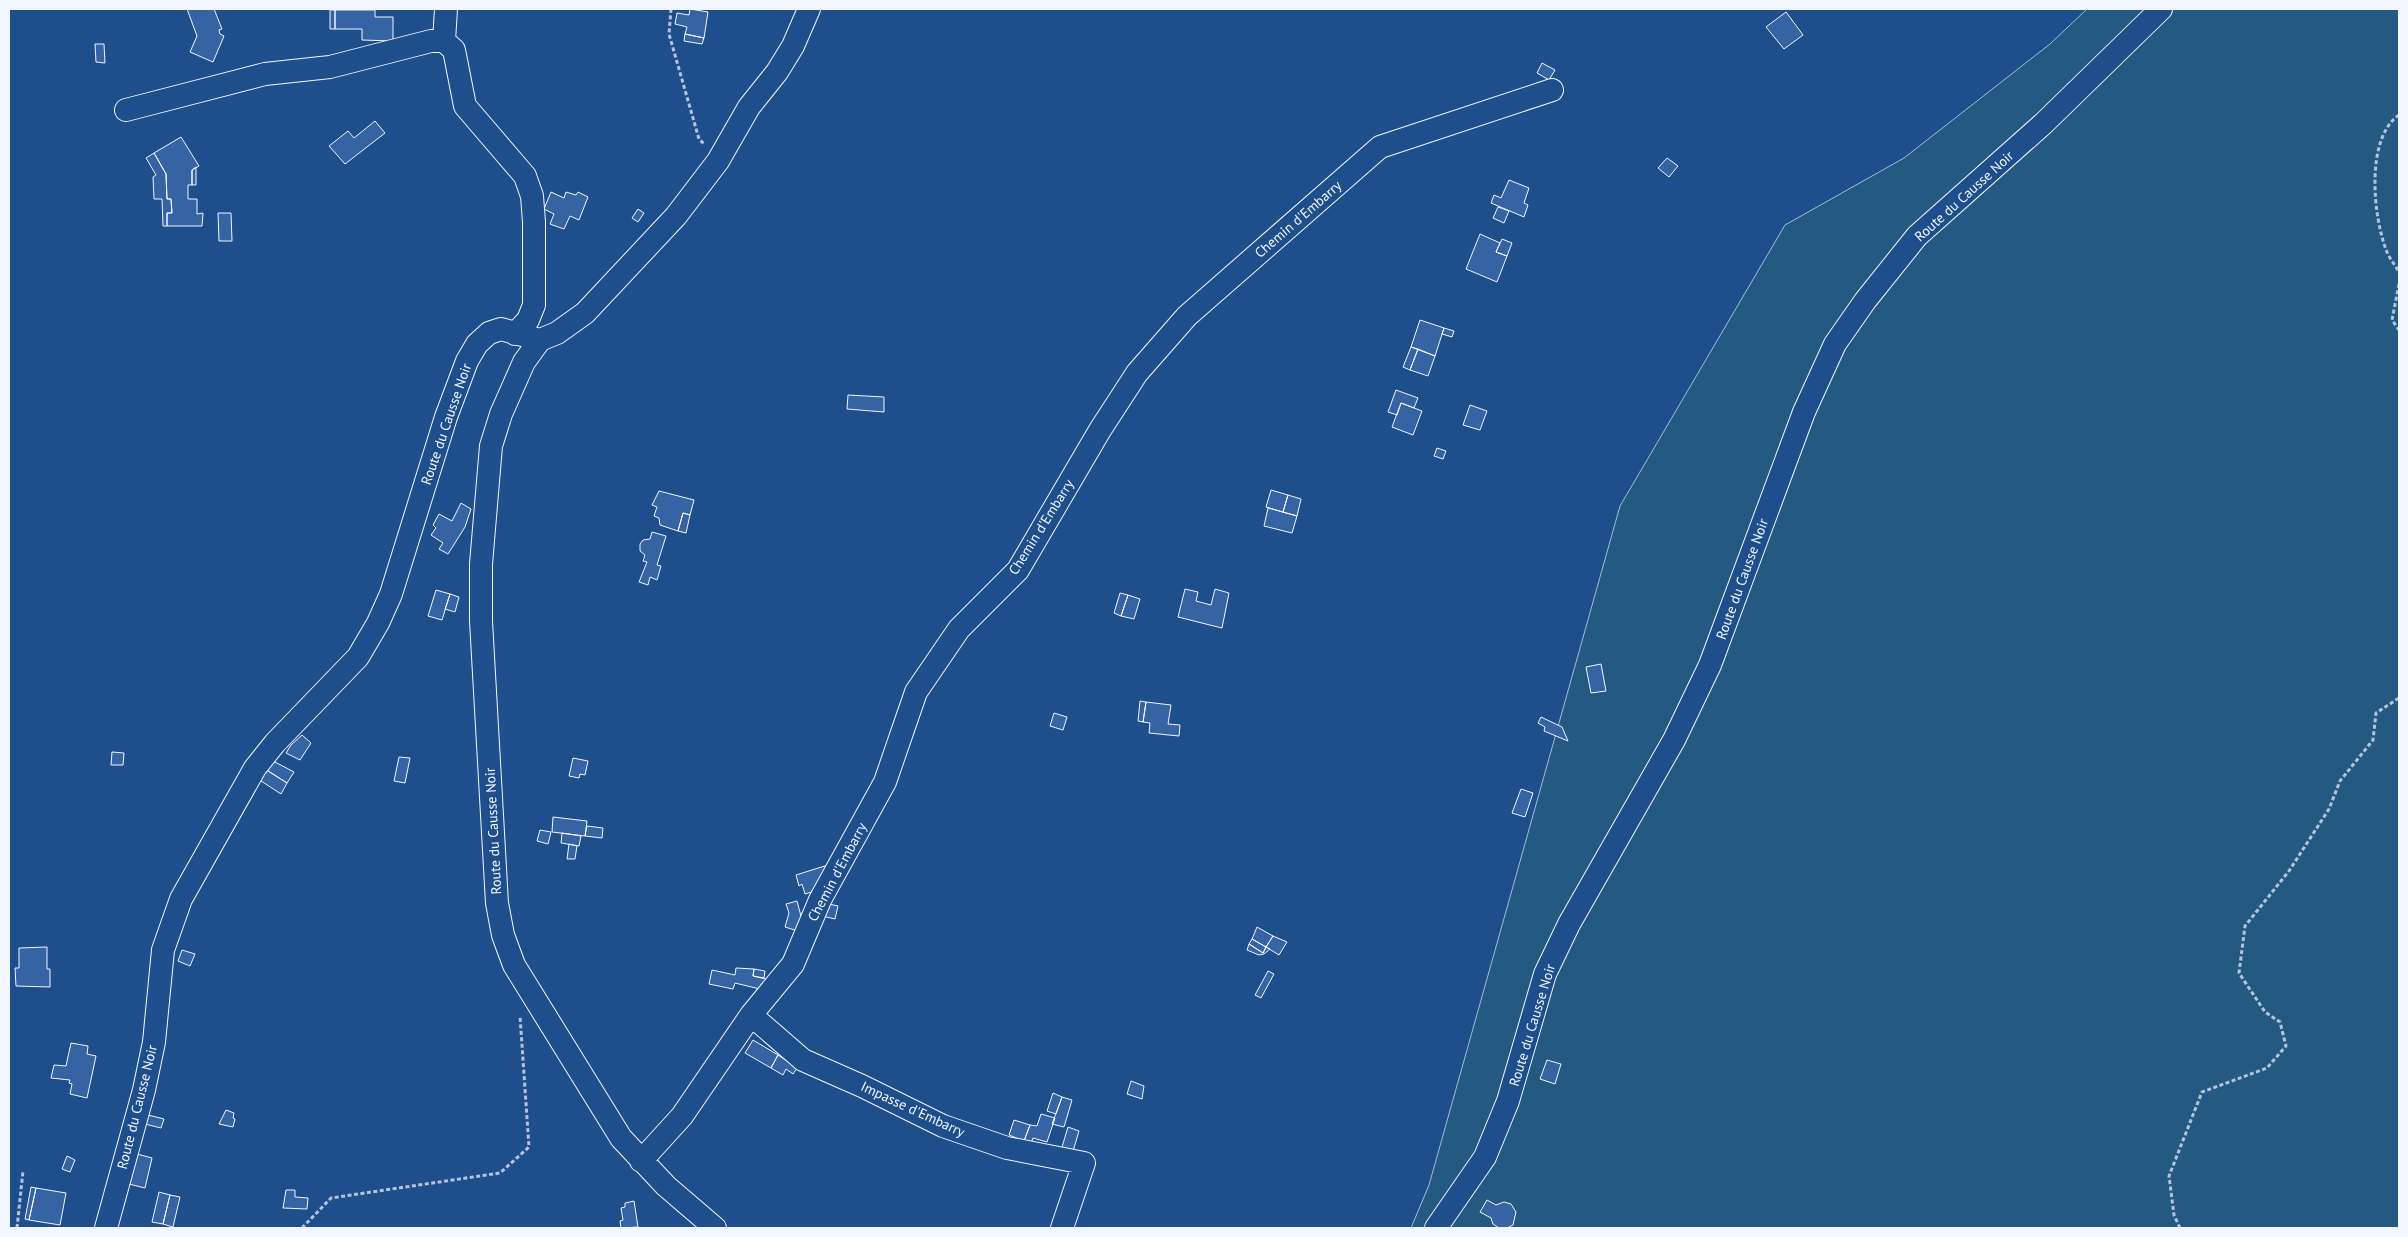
<svg xmlns="http://www.w3.org/2000/svg" width="2408" height="1237" font-family="'PT Sans',sans-serif">
	<style>
		.green { fill: #245a82; stroke: #a8bbd7 }
		.building { fill: #3563a3; stroke: #f2f6ff }
		.lines { fill: none; stroke-linecap: round; stroke-linejoin: round }
		.minor-casing { stroke: #f2f6ff; stroke-width: 24 }
		.path { stroke: #b3c4dc; stroke-width: 3; stroke-dasharray: 4 2.5; stroke-linecap: butt }
		.minor { stroke: #1f4e8c; stroke-width: 22 }
		.labels { text-anchor: middle; stroke-width: 4; stroke-linejoin: round; paint-order: stroke }
		.street-label { font-size: 14px; fill: #f2f6ff; stroke: #1f4e8c }
	</style>
	<rect width="100%" height="100%" fill="#1f4e8c"/>
	<path class="green" d="M 2087,9 L 2399,9 L 2399,1228 L 1411,1228 L 1429,1185 L 1620,506 L 1785,225 L 1904,158 L 2050,44 Z"/>
	<path class="building" d="M 187,9 L 214,9 L 222,29 L 219,30 L 220,34 L 224,36 L 213,62 L 190,52 L 197,36 Z
		M 690,9 L 708,12 L 704,38 L 685,34 L 687,27 L 675,24 L 677,13 L 689,15 Z
		M 330,10 L 335,10 L 335,29 L 330,29 Z
		M 335,10 L 375,10 L 375,17 L 393,17 L 393,41 L 362,40 L 362,29 L 335,29 Z
		M 1786,12 L 1803,35 L 1784,49 L 1766,27 Z
		M 685,34 L 704,38 L 702,44 L 684,41 Z
		M 95,44 L 104,44 L 105,63 L 96,62 Z
		M 1542,63 L 1555,70 L 1549,80 L 1537,73 Z
		M 375,121 L 385,133 L 345,164 L 329,146 L 348,131 L 354,138 Z
		M 181,137 L 199,166 L 192,170 L 192,185 L 188,185 L 188,199 L 197,199 L 197,214 L 203,213 L 202,226 L 167,226 L 167,213 L 172,213 L 171,199 L 167,199 L 166,174 L 154,153 Z
		M 154,153 L 166,174 L 167,199 L 171,199 L 172,213 L 167,213 L 167,226 L 163,226 L 162,199 L 154,199 L 153,177 L 156,175 L 146,158 Z
		M 1667,158 L 1678,166 L 1669,177 L 1658,168 Z
		M 196,167 L 196,185 L 192,185 L 192,170 Z
		M 1509,180 L 1529,188 L 1524,203 L 1528,205 L 1524,217 L 1491,203 L 1494,195 L 1501,198 Z
		M 551,192 L 564,198 L 566,192 L 576,195 L 578,192 L 588,197 L 579,220 L 570,216 L 564,229 L 550,224 L 554,214 L 544,209 Z
		M 1498,207 L 1509,211 L 1504,223 L 1493,218 Z
		M 638,209 L 644,213 L 638,222 L 632,218 Z
		M 218,213 L 231,213 L 232,241 L 219,241 Z
		M 1480,234 L 1500,243 L 1496,252 L 1507,256 L 1497,282 L 1466,269 Z
		M 1502,239 L 1512,243 L 1507,256 L 1496,252 Z
		M 1420,320 L 1444,328 L 1435,356 L 1411,347 Z
		M 1444,328 L 1454,331 L 1452,337 L 1442,334 Z
		M 1411,347 L 1418,349 L 1410,370 L 1403,367 Z
		M 1418,349 L 1435,356 L 1428,376 L 1410,370 Z
		M 1396,390 L 1418,398 L 1414,408 L 1401,403 L 1397,415 L 1388,412 Z
		M 848,395 L 884,397 L 884,412 L 847,409 Z
		M 1401,403 L 1422,411 L 1413,435 L 1392,427 Z
		M 1470,405 L 1487,411 L 1480,430 L 1463,425 Z
		M 1437,448 L 1446,451 L 1443,459 L 1434,456 Z
		M 1271,490 L 1288,495 L 1283,512 L 1266,507 Z
		M 659,491 L 694,500 L 690,515 L 683,513 L 678,531 L 660,525 L 659,518 L 654,516 L 657,507 L 652,505 Z
		M 1288,495 L 1301,499 L 1297,516 L 1283,512 Z
		M 461,503 L 471,509 L 465,527 L 448,554 L 439,549 L 443,543 L 431,535 L 436,528 L 433,525 L 439,514 L 452,521 Z
		M 1268,508 L 1297,516 L 1292,533 L 1264,526 Z
		M 683,513 L 690,515 L 686,533 L 678,531 Z
		M 652,532 L 666,536 L 657,565 L 661,566 L 657,580 L 650,577 L 648,585 L 639,582 L 647,562 L 643,561 L 645,555 L 640,551 L 640,544 L 643,540 L 650,539 Z
		M 1185,589 L 1198,592 L 1196,601 L 1211,605 L 1215,589 L 1229,593 L 1222,628 L 1178,617 Z
		M 436,590 L 450,594 L 442,620 L 428,616 Z
		M 1120,593 L 1128,595 L 1121,616 L 1114,613 Z
		M 450,594 L 459,597 L 455,612 L 445,609 Z
		M 1128,595 L 1140,599 L 1134,619 L 1121,616 Z
		M 1601,664 L 1606,691 L 1591,693 L 1586,667 Z
		M 1140,701 L 1146,702 L 1143,722 L 1138,721 Z
		M 1146,702 L 1171,705 L 1168,724 L 1180,725 L 1179,736 L 1149,733 L 1150,723 L 1143,722 Z
		M 1054,713 L 1067,717 L 1063,730 L 1050,726 Z
		M 1541,717 L 1562,727 L 1568,741 L 1544,731 L 1545,727 L 1538,723 Z
		M 302,735 L 311,743 L 300,760 L 286,753 L 291,745 Z
		M 112,752 L 124,753 L 123,765 L 111,765 Z
		M 399,757 L 410,758 L 405,783 L 394,781 Z
		M 573,758 L 588,761 L 585,775 L 580,774 L 579,778 L 569,776 Z
		M 273,761 L 294,772 L 287,783 L 265,769 Z
		M 265,769 L 287,783 L 281,794 L 258,779 Z
		M 1521,789 L 1533,793 L 1525,817 L 1512,813 Z
		M 553,817 L 587,821 L 585,836 L 552,832 Z
		M 587,826 L 603,828 L 602,838 L 585,836 Z
		M 540,830 L 551,832 L 548,844 L 537,841 Z
		M 562,833 L 581,836 L 579,846 L 561,843 Z
		M 569,844 L 577,846 L 575,859 L 567,859 Z
		M 831,864 L 825,888 L 805,894 L 802,884 L 799,886 L 796,875 Z
		M 797,901 L 802,920 L 804,933 L 785,927 L 789,913 L 786,904 Z
		M 825,903 L 838,906 L 835,919 L 822,916 Z
		M 1257,927 L 1273,936 L 1266,947 L 1252,939 Z
		M 1273,936 L 1287,942 L 1279,955 L 1266,947 Z
		M 1252,939 L 1266,947 L 1263,953 L 1249,944 Z
		M 1249,944 L 1263,953 L 1266,947 L 1270,949 L 1264,954 L 1259,955 L 1247,950 Z
		M 47,947 L 47,969 L 50,969 L 50,987 L 16,986 L 15,968 L 19,968 L 19,948 Z
		M 182,950 L 195,954 L 190,966 L 178,961 Z
		M 736,968 L 754,969 L 753,976 L 766,979 L 764,990 L 735,983 L 733,989 L 709,984 L 712,970 L 735,975 Z
		M 754,969 L 765,971 L 764,978 L 753,976 Z
		M 1268,971 L 1274,974 L 1261,998 L 1255,995 Z
		M 753,1040 L 778,1055 L 771,1068 L 745,1053 Z
		M 71,1043 L 88,1046 L 87,1054 L 96,1056 L 87,1098 L 70,1094 L 72,1084 L 69,1083 L 70,1080 L 51,1078 L 54,1065 L 66,1066 Z
		M 778,1055 L 793,1065 L 799,1065 L 793,1074 L 786,1069 L 783,1075 L 771,1068 Z
		M 1547,1060 L 1561,1064 L 1555,1084 L 1540,1079 Z
		M 1131,1081 L 1144,1086 L 1142,1099 L 1127,1094 Z
		M 1053,1093 L 1062,1097 L 1056,1114 L 1047,1111 Z
		M 1062,1097 L 1072,1100 L 1064,1127 L 1052,1124 Z
		M 226,1110 L 234,1113 L 233,1118 L 235,1119 L 233,1127 L 219,1124 Z
		M 1041,1114 L 1055,1118 L 1047,1142 L 1033,1138 L 1031,1144 L 1024,1141 L 1030,1125 L 1037,1126 Z
		M 148,1115 L 164,1119 L 161,1128 L 145,1124 Z
		M 1014,1120 L 1030,1125 L 1024,1141 L 1009,1135 Z
		M 1068,1127 L 1079,1131 L 1071,1158 L 1062,1147 Z
		M 137,1154 L 152,1158 L 145,1188 L 129,1184 Z
		M 67,1156 L 75,1160 L 70,1172 L 62,1169 Z
		M 31,1187 L 36,1188 L 29,1220 L 25,1219 Z
		M 36,1188 L 66,1193 L 60,1225 L 29,1220 Z
		M 286,1190 L 295,1190 L 295,1197 L 308,1198 L 307,1209 L 283,1208 Z
		M 159,1192 L 170,1195 L 163,1224 L 152,1222 Z
		M 170,1195 L 180,1197 L 173,1227 L 163,1224 Z
		M 1487,1200 L 1496,1205 L 1504,1202 L 1511,1204 L 1516,1212 L 1513,1225 L 1507,1228 L 1499,1228 L 1493,1224 L 1491,1218 L 1480,1212 Z
		M 634,1201 L 638,1227 L 621,1228 L 620,1221 L 623,1220 L 621,1208 L 625,1207 L 625,1203 Z"/>
	<g class="lines">
		<defs>
			<path id="minor" d="M 444,41 L 446,9
				M 126,110 L 265,74 L 330,67 L 431,41 L 444,41 L 454,50 L 465,106 L 525,176 L 532,196 L 534,222 L 534,305 L 528,320 L 515,334
				M 751,1015 L 803,1060 L 862,1086 L 943,1126 L 1007,1148 L 1084,1163 L 1062,1228
				M 641,1161 L 682,1116 L 751,1015 L 793,964 L 820,900 L 885,782 L 916,692 L 959,629 L 1018,570 L 1100,430 L 1137,373 L 1187,316 L 1380,147 L 1552,90
				M 106,1228 L 144,1090 L 154,1042 L 163,950 L 181,899 L 255,768 L 275,743 L 358,657 L 378,623 L 391,594 L 446,417 L 467,361 L 477,344 L 489,333 L 501,329 L 540,340
				M 715,1228 L 666,1186 L 621,1138 L 514,965 L 503,935 L 497,903 L 481,621 L 481,564 L 491,446 L 501,414 L 524,362 L 540,340 L 557,333 L 585,313 L 676,216 L 718,161 L 749,107 L 777,72 L 793,46 L 809,9
				M 1436,1228 L 1485,1157 L 1508,1101 L 1545,974 L 1569,924 L 1674,740 L 1710,665 L 1804,412 L 1835,344 L 1865,301 L 1917,236 L 2044,123 L 2161,9"/>
		</defs>
		<use href="#minor" class="minor-casing"/>
		<path class="path" d="M 671,9 L 669,34 L 699,139 L 704,144
			M 2399,115 C 2365,138 2373,218 2387,252 C 2390,259 2395,265 2399,272
			M 2399,284 L 2392,320 L 2399,330
			M 17,1228 L 23,1171
			M 302,1228 L 331,1198 L 500,1173 L 529,1147 L 520,1016
			M 2180,1228 L 2174,1215 L 2169,1176 L 2202,1092 L 2267,1068 L 2286,1046 L 2280,1022 L 2265,1012 L 2239,973 L 2245,926 L 2289,871 L 2329,809 L 2340,781 L 2373,740 L 2376,713 L 2399,698"/>
		<use href="#minor" class="minor"/>
	</g>
	<g class="labels">
		<g class="street-label">
			<text transform="translate(1964 196) rotate(-42)" y="5">Route du Causse Noir</text>
			<text transform="translate(1298 219) rotate(-41)" y="5">Chemin d'Embarry</text>
			<text transform="translate(446 424) rotate(-71)" y="5">Route du Causse Noir</text>
			<text transform="translate(1041 527) rotate(-58)" y="5">Chemin d'Embarry</text>
			<text transform="translate(1742 579) rotate(-70)" y="5">Route du Causse Noir</text>
			<text transform="translate(493 831) rotate(-93)" y="5">Route du Causse Noir</text>
			<text transform="translate(837 872) rotate(-62)" y="5">Chemin d'Embarry</text>
			<text transform="translate(1532 1025) rotate(-73)" y="5">Route du Causse Noir</text>
			<text transform="translate(137 1107) rotate(-76)" y="5">Route du Causse Noir</text>
			<text transform="translate(913 1109) rotate(25)" y="5">Impasse d'Embarry</text>
		</g>
	</g>
	<rect width="2408" height="1237" fill="none" stroke="#f2f6ff" stroke-width="20"/>
</svg>
